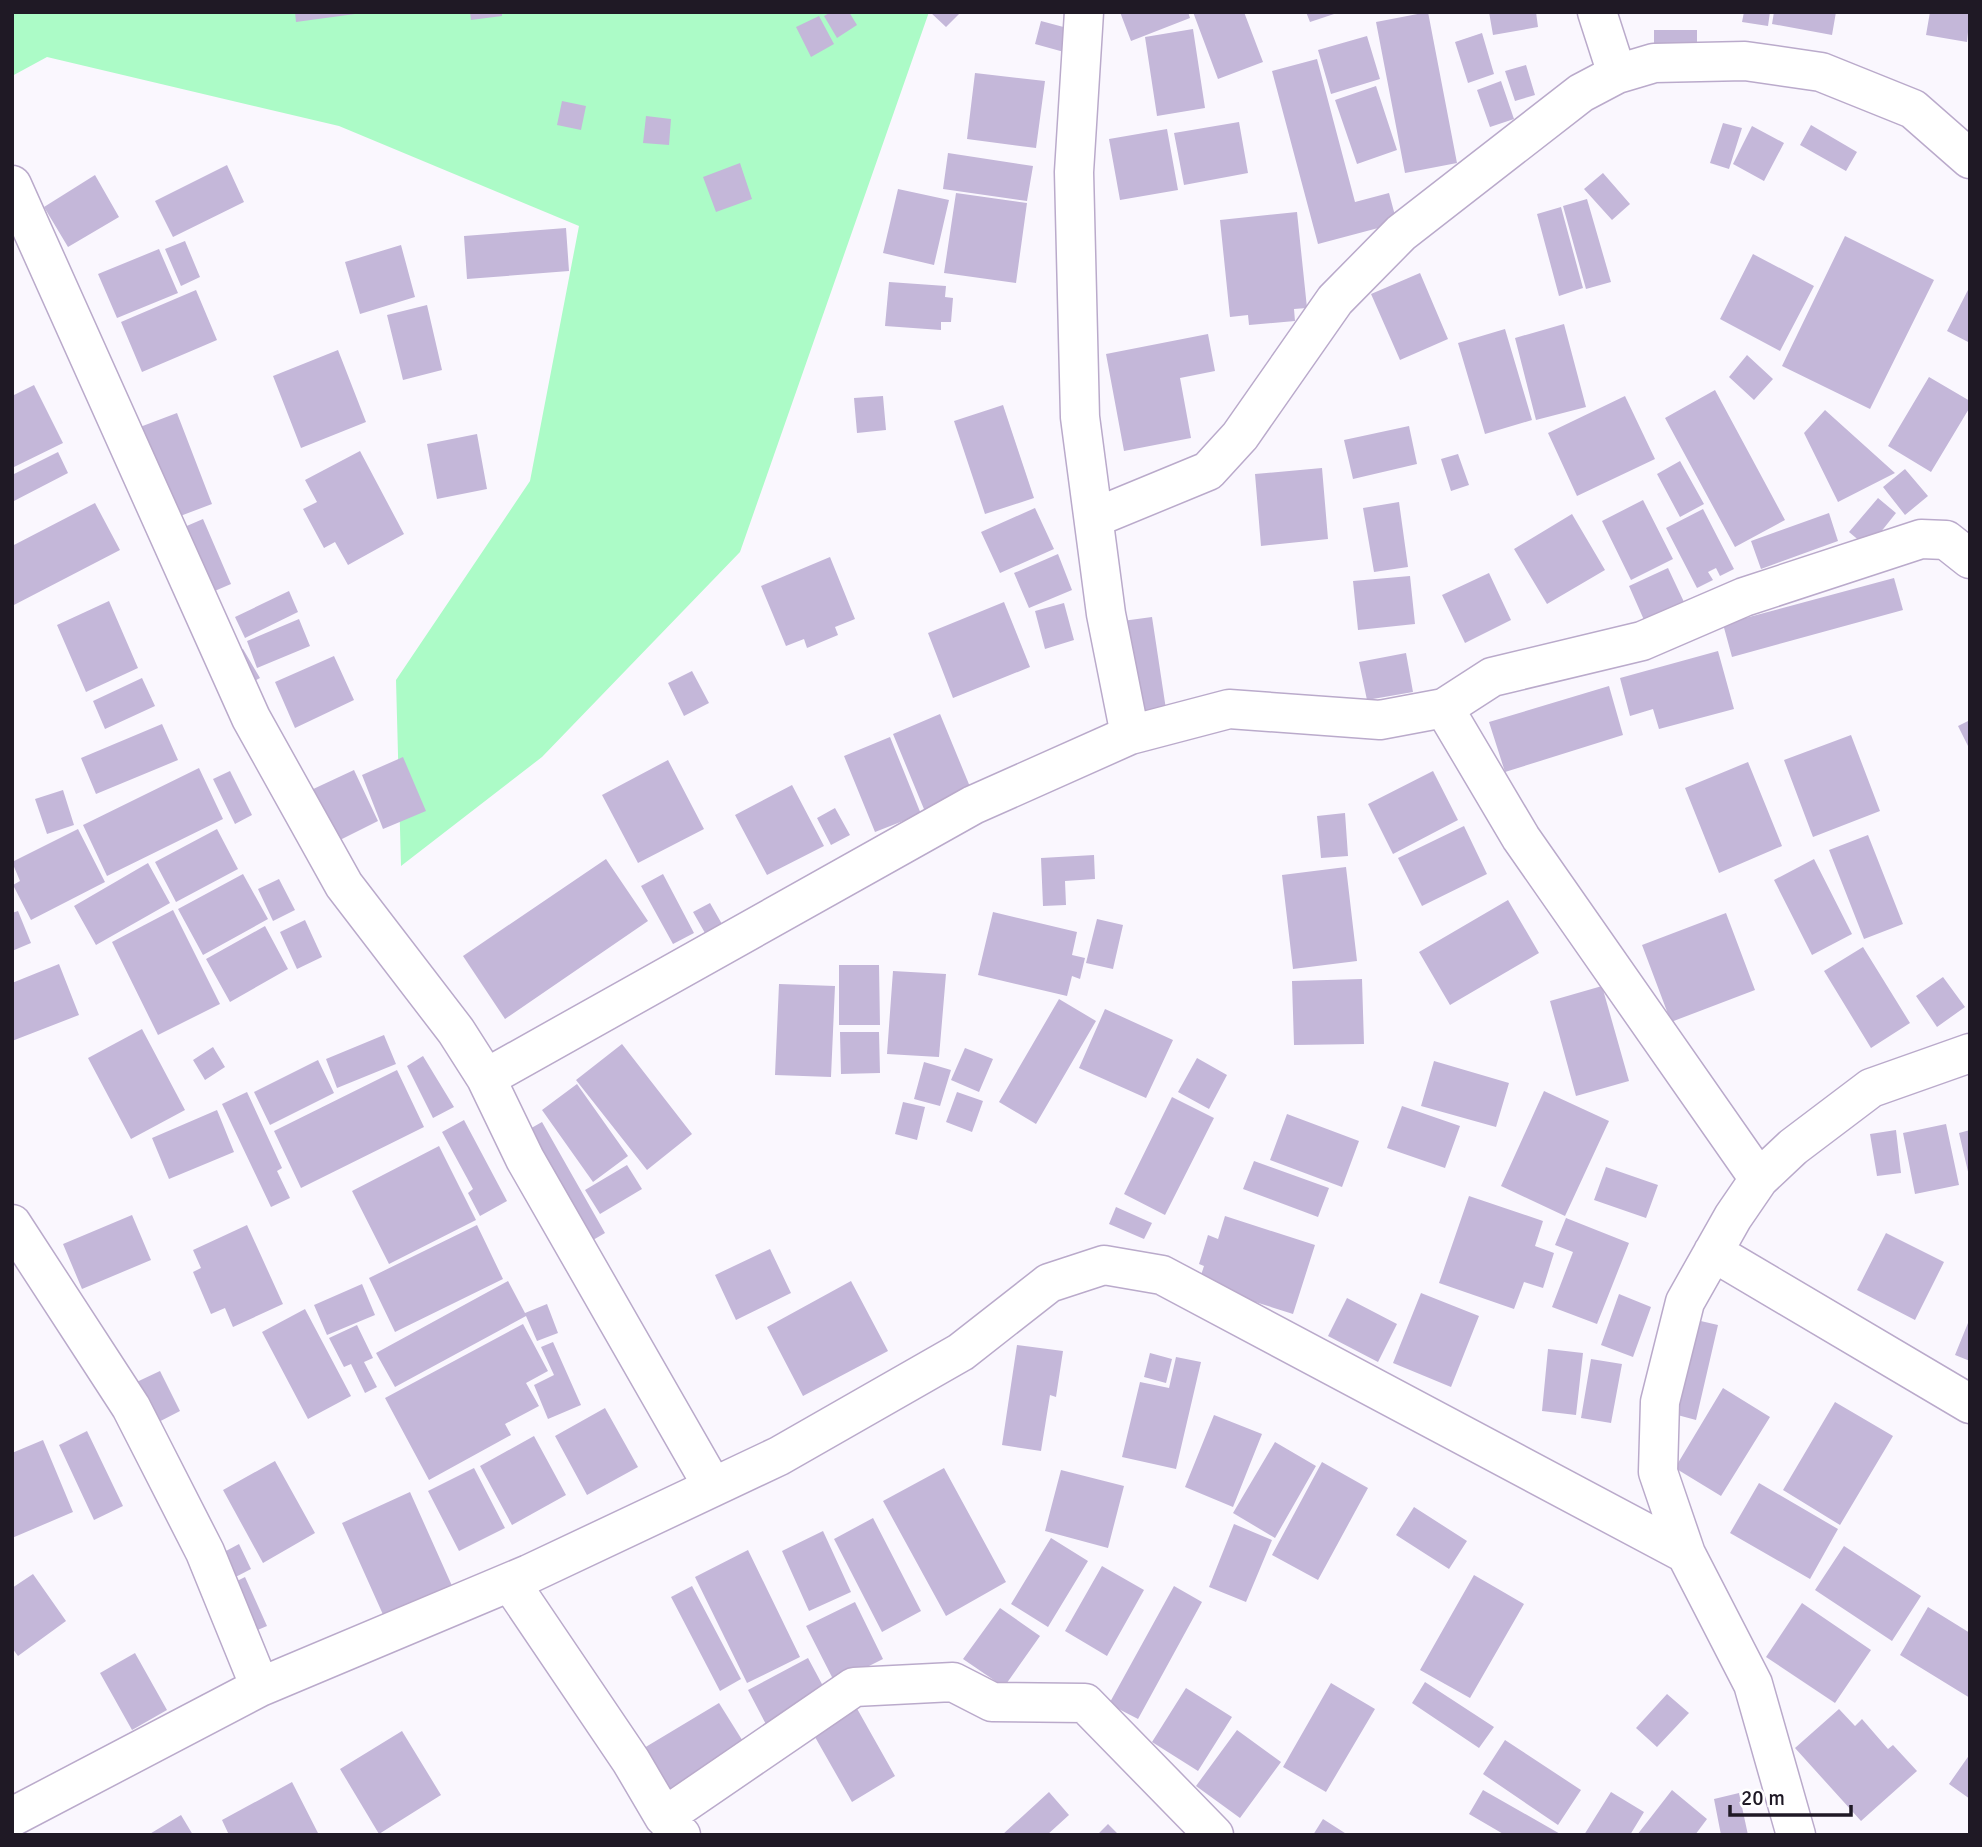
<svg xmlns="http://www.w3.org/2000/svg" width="1982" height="1847" font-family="Signika,sans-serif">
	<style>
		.green { fill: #acfbc7 }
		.building { fill: #c4b7d9 }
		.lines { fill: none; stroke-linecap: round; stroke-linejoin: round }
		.minor-casing { stroke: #baaacb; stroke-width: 41 }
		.minor { stroke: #fff; stroke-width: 38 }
	</style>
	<rect width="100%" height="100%" fill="#faf7fe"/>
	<path class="green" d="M 12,12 L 929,12 L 740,552 L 542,757 L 401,866 L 396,680 L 530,481 L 579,226 L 339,126 L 47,57 L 12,76 Z"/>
	<path class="building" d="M 295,12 L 355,12 L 355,14 L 296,22 Z
		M 470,12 L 502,12 L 502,16 L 471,20 Z
		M 831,12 L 849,12 L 857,25 L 837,38 L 824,16 Z
		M 930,12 L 961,12 L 946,27 Z
		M 1120,12 L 1188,12 L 1190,18 L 1131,41 Z
		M 1193,12 L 1244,12 L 1263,62 L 1218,79 Z
		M 1306,12 L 1337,12 L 1337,13 L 1310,22 Z
		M 1428,12 L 1457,163 L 1405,173 L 1376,22 Z
		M 1489,12 L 1536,12 L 1538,27 L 1493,35 Z
		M 1744,12 L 1770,12 L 1768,26 L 1742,22 Z
		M 1774,12 L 1836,12 L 1832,35 L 1772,24 Z
		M 1930,12 L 1970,12 L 1967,42 L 1926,35 Z
		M 819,16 L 834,44 L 811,57 L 796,27 Z
		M 1041,21 L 1071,29 L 1064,52 L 1035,44 Z
		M 1193,29 L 1205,108 L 1157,116 L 1145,37 Z
		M 1654,30 L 1697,30 L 1697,54 L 1654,54 Z
		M 1482,33 L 1494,74 L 1468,83 L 1455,42 Z
		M 1367,36 L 1380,79 L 1331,94 L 1318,50 Z
		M 1317,59 L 1355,202 L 1389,193 L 1397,223 L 1318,244 L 1272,71 Z
		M 1526,65 L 1535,95 L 1515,101 L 1505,71 Z
		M 975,73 L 1045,81 L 1036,148 L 967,139 Z
		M 1501,81 L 1514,119 L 1490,127 L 1477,90 Z
		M 1376,86 L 1397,150 L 1357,164 L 1335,100 Z
		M 562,101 L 586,106 L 581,130 L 557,125 Z
		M 646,116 L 671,119 L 669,145 L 643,143 Z
		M 1239,122 L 1248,173 L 1184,185 L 1174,133 Z
		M 1723,123 L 1742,128 L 1729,169 L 1710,163 Z
		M 1811,125 L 1857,152 L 1846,171 L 1800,145 Z
		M 1752,126 L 1784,143 L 1764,181 L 1733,164 Z
		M 1167,129 L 1178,190 L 1120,200 L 1109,139 Z
		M 948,153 L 1033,166 L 1027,201 L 943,189 Z
		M 740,163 L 752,199 L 716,212 L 703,177 Z
		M 227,165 L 244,202 L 173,237 L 155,201 Z
		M 1603,173 L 1630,204 L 1612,220 L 1584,189 Z
		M 95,175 L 119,217 L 68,247 L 44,207 Z
		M 898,189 L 949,200 L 934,265 L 883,253 Z
		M 956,193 L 1027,203 L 1016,283 L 944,273 Z
		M 1587,199 L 1611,282 L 1586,289 L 1563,206 Z
		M 1561,207 L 1583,288 L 1559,296 L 1537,214 Z
		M 1297,212 L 1307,308 L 1294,309 L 1295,321 L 1249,325 L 1248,315 L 1230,317 L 1220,220 Z
		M 566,228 L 569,271 L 467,279 L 464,236 Z
		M 1845,236 L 1934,280 L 1870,409 L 1782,366 Z
		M 185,241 L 200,277 L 181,286 L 165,249 Z
		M 401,245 L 415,297 L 360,314 L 345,262 Z
		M 159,249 L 178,293 L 117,318 L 98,274 Z
		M 1753,254 L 1814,286 L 1780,351 L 1720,319 Z
		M 1420,273 L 1448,339 L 1400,360 L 1371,294 Z
		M 889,282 L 946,286 L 945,297 L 953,298 L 951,322 L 941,322 L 941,330 L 885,326 Z
		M 1970,286 L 1970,343 L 1947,331 Z
		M 196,290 L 217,340 L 142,372 L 121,322 Z
		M 427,305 L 442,370 L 403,380 L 387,315 Z
		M 1564,324 L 1586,407 L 1536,420 L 1515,338 Z
		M 1505,329 L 1532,420 L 1485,434 L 1458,343 Z
		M 1208,334 L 1215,371 L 1180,378 L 1191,438 L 1124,451 L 1106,354 Z
		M 338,350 L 366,422 L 301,448 L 273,376 Z
		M 1747,355 L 1773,379 L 1754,400 L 1729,377 Z
		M 1929,377 L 1970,401 L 1970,407 L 1931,472 L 1888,446 Z
		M 34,385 L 63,443 L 12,468 L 12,396 Z
		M 1715,390 L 1785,520 L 1735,547 L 1665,418 Z
		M 883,396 L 886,430 L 857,433 L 854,398 Z
		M 1625,396 L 1655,459 L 1577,496 L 1548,433 Z
		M 1003,405 L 1034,498 L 985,514 L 954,421 Z
		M 1825,410 L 1895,473 L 1838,502 L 1804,433 Z
		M 177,413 L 212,504 L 175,518 L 140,427 Z
		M 1409,426 L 1417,464 L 1353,479 L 1344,440 Z
		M 477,434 L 487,489 L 437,499 L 427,444 Z
		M 360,451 L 404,534 L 348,565 L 335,542 L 324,548 L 303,509 L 317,502 L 305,480 Z
		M 58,452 L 68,473 L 12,502 L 12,475 Z
		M 1458,454 L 1469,485 L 1451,491 L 1441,459 Z
		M 1680,461 L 1704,504 L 1680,517 L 1657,474 Z
		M 1322,468 L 1328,539 L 1261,546 L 1255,474 Z
		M 1905,469 L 1928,496 L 1905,515 L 1883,487 Z
		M 1878,498 L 1896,513 L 1868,548 L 1849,532 Z
		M 1643,500 L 1673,559 L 1631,580 L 1602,521 Z
		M 1399,502 L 1408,567 L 1374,572 L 1363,508 Z
		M 95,503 L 120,550 L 12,606 L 12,546 Z
		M 1035,508 L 1054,549 L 1000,573 L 981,532 Z
		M 1703,509 L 1734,569 L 1720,576 L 1716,568 L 1708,572 L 1713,580 L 1697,588 L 1666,528 Z
		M 1829,513 L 1838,541 L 1761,569 L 1751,541 Z
		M 1572,514 L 1605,570 L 1547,604 L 1514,549 Z
		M 203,519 L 231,584 L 203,596 L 175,531 Z
		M 1058,554 L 1072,590 L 1029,608 L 1014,573 Z
		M 830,557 L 855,619 L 835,627 L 838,635 L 807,648 L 804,639 L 786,646 L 761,586 Z
		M 1668,568 L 1684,602 L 1644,620 L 1629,586 Z
		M 1489,573 L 1511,620 L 1465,643 L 1442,595 Z
		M 1410,576 L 1415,624 L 1358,630 L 1353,581 Z
		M 1894,578 L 1903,610 L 1732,657 L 1723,624 Z
		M 289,591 L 298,612 L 245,638 L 235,617 Z
		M 109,601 L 138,668 L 86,692 L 57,625 Z
		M 1004,602 L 1030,667 L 953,698 L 928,633 Z
		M 1064,603 L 1074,640 L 1045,649 L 1035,611 Z
		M 1152,617 L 1167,716 L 1131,721 L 1115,622 Z
		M 299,619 L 310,646 L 257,668 L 247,641 Z
		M 243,649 L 260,678 L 243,687 L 227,658 Z
		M 1718,651 L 1734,709 L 1659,729 L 1653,709 L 1630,716 L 1620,678 Z
		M 1406,653 L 1413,692 L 1367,700 L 1359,662 Z
		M 334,656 L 354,700 L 295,728 L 275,682 Z
		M 692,671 L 709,703 L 684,716 L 668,683 Z
		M 142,678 L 155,706 L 105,729 L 93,701 Z
		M 1609,686 L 1623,735 L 1505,772 L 1489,722 Z
		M 940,714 L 973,794 L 926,814 L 893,734 Z
		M 1970,720 L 1970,750 L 1958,726 Z
		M 162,724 L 178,760 L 96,794 L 81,758 Z
		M 1851,735 L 1880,811 L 1813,837 L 1784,760 Z
		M 890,737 L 921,814 L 875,832 L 844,756 Z
		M 403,757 L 426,811 L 383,829 L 362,775 Z
		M 668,760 L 704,829 L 638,863 L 602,795 Z
		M 1748,762 L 1782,846 L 1719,873 L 1685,788 Z
		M 199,768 L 223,819 L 107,876 L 83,825 Z
		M 354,770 L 378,821 L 334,843 L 309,791 Z
		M 230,771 L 252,815 L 235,824 L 213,779 Z
		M 1433,771 L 1458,820 L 1393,854 L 1368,804 Z
		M 792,785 L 824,846 L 767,875 L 735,815 Z
		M 63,790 L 74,825 L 47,834 L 35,799 Z
		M 835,808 L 850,835 L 831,845 L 817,818 Z
		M 1345,813 L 1348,856 L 1321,858 L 1317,816 Z
		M 1464,826 L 1487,874 L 1422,906 L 1398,858 Z
		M 78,829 L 105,882 L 31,920 L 13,885 L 20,881 L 12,862 Z
		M 217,829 L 238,869 L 176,902 L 155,862 Z
		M 1868,835 L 1903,924 L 1864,939 L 1829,850 Z
		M 1094,855 L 1095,879 L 1065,881 L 1066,905 L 1043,906 L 1041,858 Z
		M 606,859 L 648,921 L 505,1019 L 463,956 Z
		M 1814,859 L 1852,934 L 1812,955 L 1774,880 Z
		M 148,863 L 170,903 L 96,945 L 74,906 Z
		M 1346,867 L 1357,961 L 1293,969 L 1282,875 Z
		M 243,874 L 268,919 L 203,955 L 178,909 Z
		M 663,874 L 694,933 L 673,944 L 641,886 Z
		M 279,879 L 295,910 L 273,921 L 258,889 Z
		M 1508,900 L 1539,953 L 1450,1005 L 1419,952 Z
		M 710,903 L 726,931 L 709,940 L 693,912 Z
		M 173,910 L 220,1004 L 158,1035 L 112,942 Z
		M 18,911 L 31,943 L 12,951 L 12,913 Z
		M 993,912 L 1077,932 L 1072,955 L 1085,958 L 1080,979 L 1072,976 L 1067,996 L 978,975 Z
		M 1726,913 L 1755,990 L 1671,1022 L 1642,945 Z
		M 1097,919 L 1123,925 L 1113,969 L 1086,963 Z
		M 305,920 L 322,957 L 297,969 L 280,932 Z
		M 265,926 L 288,969 L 230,1002 L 206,959 Z
		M 1863,947 L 1910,1023 L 1871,1048 L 1824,971 Z
		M 59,964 L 79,1015 L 12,1041 L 12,983 Z
		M 839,965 L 879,965 L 880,1025 L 839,1025 Z
		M 893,971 L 946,974 L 939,1057 L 887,1054 Z
		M 1943,977 L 1965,1007 L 1937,1027 L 1916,996 Z
		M 1362,979 L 1364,1044 L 1294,1045 L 1292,981 Z
		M 779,984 L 835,986 L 831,1077 L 775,1075 Z
		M 1602,986 L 1629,1081 L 1576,1096 L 1550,1001 Z
		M 1059,999 L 1096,1021 L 1036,1124 L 999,1102 Z
		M 1105,1009 L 1173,1040 L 1146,1098 L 1079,1068 Z
		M 142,1029 L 185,1110 L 131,1139 L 88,1058 Z
		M 840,1032 L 879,1032 L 880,1073 L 841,1074 Z
		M 384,1035 L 396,1064 L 337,1088 L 326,1059 Z
		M 622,1044 L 692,1134 L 647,1170 L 576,1080 Z
		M 213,1047 L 225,1067 L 205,1080 L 193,1060 Z
		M 965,1048 L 993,1059 L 979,1092 L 951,1080 Z
		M 423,1056 L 454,1107 L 433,1118 L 407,1066 Z
		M 1197,1058 L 1227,1075 L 1209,1109 L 1178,1092 Z
		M 318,1060 L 334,1093 L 270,1125 L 254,1092 Z
		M 1434,1061 L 1509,1083 L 1496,1127 L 1421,1106 Z
		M 924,1062 L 951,1070 L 940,1106 L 914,1099 Z
		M 397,1070 L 424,1127 L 301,1188 L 274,1131 Z
		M 577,1084 L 628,1156 L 593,1182 L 542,1110 Z
		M 1544,1091 L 1609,1121 L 1565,1216 L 1501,1186 Z
		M 247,1092 L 282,1168 L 277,1171 L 290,1198 L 271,1207 L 222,1104 Z
		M 957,1092 L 983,1101 L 972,1132 L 946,1122 Z
		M 1172,1097 L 1214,1118 L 1165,1215 L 1124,1194 Z
		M 903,1102 L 925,1107 L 917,1140 L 895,1134 Z
		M 1402,1106 L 1460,1126 L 1445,1168 L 1387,1148 Z
		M 217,1110 L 234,1152 L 169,1179 L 152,1138 Z
		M 1287,1114 L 1359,1141 L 1342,1187 L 1270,1160 Z
		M 464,1120 L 507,1201 L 480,1216 L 468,1193 L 473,1189 L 442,1132 Z
		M 542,1122 L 605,1233 L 581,1247 L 519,1135 Z
		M 1946,1124 L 1959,1185 L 1915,1194 L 1903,1133 Z
		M 1896,1130 L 1901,1173 L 1877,1176 L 1870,1134 Z
		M 1970,1130 L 1970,1176 L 1969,1176 L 1959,1133 Z
		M 439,1146 L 476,1220 L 389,1264 L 352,1191 Z
		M 1254,1161 L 1329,1188 L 1318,1217 L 1243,1189 Z
		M 627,1165 L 642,1189 L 600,1214 L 585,1190 Z
		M 1606,1167 L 1658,1185 L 1646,1218 L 1594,1200 Z
		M 1469,1196 L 1543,1221 L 1535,1246 L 1554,1253 L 1543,1288 L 1524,1282 L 1514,1309 L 1439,1283 Z
		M 1116,1207 L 1152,1223 L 1144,1239 L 1109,1224 Z
		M 132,1215 L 151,1260 L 82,1289 L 63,1244 Z
		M 1225,1216 L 1315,1245 L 1293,1314 L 1198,1284 L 1204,1266 L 1199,1264 L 1208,1235 L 1218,1239 Z
		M 1566,1218 L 1629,1243 L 1597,1324 L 1552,1307 L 1573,1252 L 1555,1245 Z
		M 247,1225 L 283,1304 L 233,1327 L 225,1308 L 211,1314 L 193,1272 L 201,1268 L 193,1250 Z
		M 477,1225 L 503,1279 L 395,1332 L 369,1278 Z
		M 1886,1233 L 1944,1262 L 1915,1320 L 1857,1290 Z
		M 770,1249 L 791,1293 L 736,1320 L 715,1275 Z
		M 508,1281 L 525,1313 L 547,1304 L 558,1333 L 537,1341 L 526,1316 L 395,1387 L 376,1353 Z
		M 851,1281 L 888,1351 L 803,1396 L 767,1327 Z
		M 362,1284 L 375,1315 L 327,1335 L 314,1305 Z
		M 1421,1293 L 1479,1316 L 1451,1387 L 1393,1363 Z
		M 1619,1294 L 1651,1307 L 1633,1357 L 1601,1345 Z
		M 1347,1298 L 1397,1324 L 1378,1362 L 1328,1336 Z
		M 305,1309 L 351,1396 L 308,1419 L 262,1332 Z
		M 1970,1318 L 1970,1361 L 1955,1355 Z
		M 1692,1319 L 1718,1325 L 1696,1420 L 1670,1413 Z
		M 523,1324 L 548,1371 L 526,1383 L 539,1406 L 505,1424 L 511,1435 L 429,1480 L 385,1398 Z
		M 357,1325 L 373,1358 L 364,1362 L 377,1387 L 365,1393 L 351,1364 L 344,1367 L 329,1338 Z
		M 553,1342 L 581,1405 L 548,1419 L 534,1385 L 554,1375 L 541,1347 Z
		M 1017,1345 L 1063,1351 L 1056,1397 L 1050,1395 L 1041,1451 L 1002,1445 Z
		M 1548,1349 L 1583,1353 L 1576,1415 L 1542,1411 Z
		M 1150,1353 L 1172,1359 L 1166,1383 L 1144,1377 Z
		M 1176,1357 L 1201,1362 L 1176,1469 L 1122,1457 L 1140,1382 L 1169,1388 Z
		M 1591,1359 L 1622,1364 L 1611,1423 L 1581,1418 Z
		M 160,1371 L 180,1411 L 147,1428 L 126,1387 Z
		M 1723,1388 L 1770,1417 L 1721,1496 L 1675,1468 Z
		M 1835,1402 L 1893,1436 L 1840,1525 L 1783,1490 Z
		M 605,1408 L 638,1467 L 587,1495 L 555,1436 Z
		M 1214,1415 L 1262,1434 L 1233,1507 L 1185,1487 Z
		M 87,1431 L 123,1506 L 94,1520 L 59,1445 Z
		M 534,1436 L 566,1495 L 512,1525 L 480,1466 Z
		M 43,1440 L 73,1512 L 12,1538 L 12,1453 Z
		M 1275,1442 L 1316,1466 L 1275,1538 L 1233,1513 Z
		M 275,1461 L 315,1533 L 263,1563 L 223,1490 Z
		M 1322,1462 L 1368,1488 L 1318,1580 L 1272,1555 Z
		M 474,1468 L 505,1528 L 459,1551 L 428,1491 Z
		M 944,1468 L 1006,1582 L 946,1616 L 883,1501 Z
		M 1061,1470 L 1124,1486 L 1108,1548 L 1045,1531 Z
		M 1759,1483 L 1838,1529 L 1810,1579 L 1730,1533 Z
		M 410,1492 L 453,1588 L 385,1619 L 342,1523 Z
		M 1414,1507 L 1467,1541 L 1449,1569 L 1396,1535 Z
		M 873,1518 L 921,1611 L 882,1632 L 834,1539 Z
		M 1234,1524 L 1272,1540 L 1246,1602 L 1209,1587 Z
		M 823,1531 L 851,1592 L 809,1611 L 782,1551 Z
		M 1051,1538 L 1088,1561 L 1048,1627 L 1011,1604 Z
		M 239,1544 L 251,1569 L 224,1583 L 213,1558 Z
		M 1844,1546 L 1921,1596 L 1892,1641 L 1815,1590 Z
		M 748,1550 L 800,1657 L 747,1683 L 695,1577 Z
		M 1102,1566 L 1144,1590 L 1107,1656 L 1065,1631 Z
		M 33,1574 L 66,1621 L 18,1656 L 12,1648 L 12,1588 Z
		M 1474,1575 L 1524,1604 L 1470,1698 L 1420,1670 Z
		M 245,1577 L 267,1626 L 246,1635 L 225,1587 Z
		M 692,1586 L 741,1679 L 720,1691 L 671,1597 Z
		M 1174,1586 L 1202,1602 L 1138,1719 L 1109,1704 Z
		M 855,1602 L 883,1659 L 835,1683 L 806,1626 Z
		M 1802,1603 L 1871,1650 L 1835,1703 L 1766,1657 Z
		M 1928,1607 L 1970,1633 L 1970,1698 L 1900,1655 Z
		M 1000,1608 L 1040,1636 L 1004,1687 L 963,1659 Z
		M 135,1653 L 167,1710 L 132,1730 L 100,1673 Z
		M 808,1658 L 830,1699 L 770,1732 L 748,1690 Z
		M 1425,1682 L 1494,1727 L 1479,1748 L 1412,1703 Z
		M 1331,1683 L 1375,1709 L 1326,1792 L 1283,1767 Z
		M 1186,1688 L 1232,1717 L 1198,1771 L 1152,1742 Z
		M 1667,1694 L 1689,1713 L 1657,1747 L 1636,1728 Z
		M 719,1703 L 744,1743 L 664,1792 L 639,1751 Z
		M 855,1705 L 895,1776 L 852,1802 L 811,1730 Z
		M 1839,1709 L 1855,1726 L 1862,1719 L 1888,1749 L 1893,1745 L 1917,1771 L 1861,1821 L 1795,1748 Z
		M 1237,1730 L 1281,1762 L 1240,1818 L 1196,1786 Z
		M 402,1731 L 441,1795 L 379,1834 L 340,1769 Z
		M 1505,1740 L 1581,1790 L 1558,1825 L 1483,1774 Z
		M 1970,1754 L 1970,1799 L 1949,1784 Z
		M 292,1782 L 319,1835 L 229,1835 L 222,1820 Z
		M 1483,1790 L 1562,1835 L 1505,1835 L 1469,1814 Z
		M 1672,1790 L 1707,1819 L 1695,1835 L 1637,1835 Z
		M 1049,1792 L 1069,1815 L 1047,1835 L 1002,1835 Z
		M 1611,1792 L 1644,1812 L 1630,1835 L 1584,1835 Z
		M 1739,1793 L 1748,1835 L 1721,1835 L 1714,1799 Z
		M 181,1815 L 193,1835 L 148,1835 Z
		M 1323,1819 L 1348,1835 L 1313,1835 Z
		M 1108,1824 L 1119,1835 L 1097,1835 Z"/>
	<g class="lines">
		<defs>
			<path id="minor" d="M 1084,12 L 1074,172 L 1080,417 L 1106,614 L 1130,735
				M 1597,12 L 1617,74
				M 12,185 L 251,718 L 344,885 L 456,1031 L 486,1078 L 525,1159 L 713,1487
				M 1094,518 L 1208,471 L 1240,436 L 1335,300 L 1401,233 L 1581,93 L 1617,74 L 1654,63 L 1745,61 L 1821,72 L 1913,109 L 1970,159
				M 1444,708 L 1521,838 L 1759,1179
				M 486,1078 L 973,805 L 1130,735 L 1229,709 L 1380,720 L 1444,708 L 1492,677 L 1642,641 L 1744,597 L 1921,539 L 1946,540 L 1970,559
				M 12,1224 L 131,1407 L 205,1552 L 260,1687
				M 1713,1252 L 1970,1404
				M 510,1582 L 631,1761 L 664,1817 L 681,1835
				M 12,1817 L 260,1687 L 529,1574 L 779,1456 L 961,1352 L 1049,1283 L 1104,1265 L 1162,1275 L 1686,1554
				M 664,1817 L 854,1687 L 953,1682 L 992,1702 L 1085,1703 L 1214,1835
				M 1796,1835 L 1753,1684 L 1686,1554 L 1658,1472 L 1660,1402 L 1685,1302 L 1733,1217 L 1759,1179 L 1793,1147 L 1871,1088 L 1970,1053"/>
		</defs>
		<use href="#minor" class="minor-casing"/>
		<use href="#minor" class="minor"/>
	</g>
	<rect width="1982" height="1847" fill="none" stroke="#1f1925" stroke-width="28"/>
	<path d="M1730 1805v10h121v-10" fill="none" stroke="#1f1925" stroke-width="3.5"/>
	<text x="1741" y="1805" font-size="21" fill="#1f1925" stroke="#ffffff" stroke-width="5" paint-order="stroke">20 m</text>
</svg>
